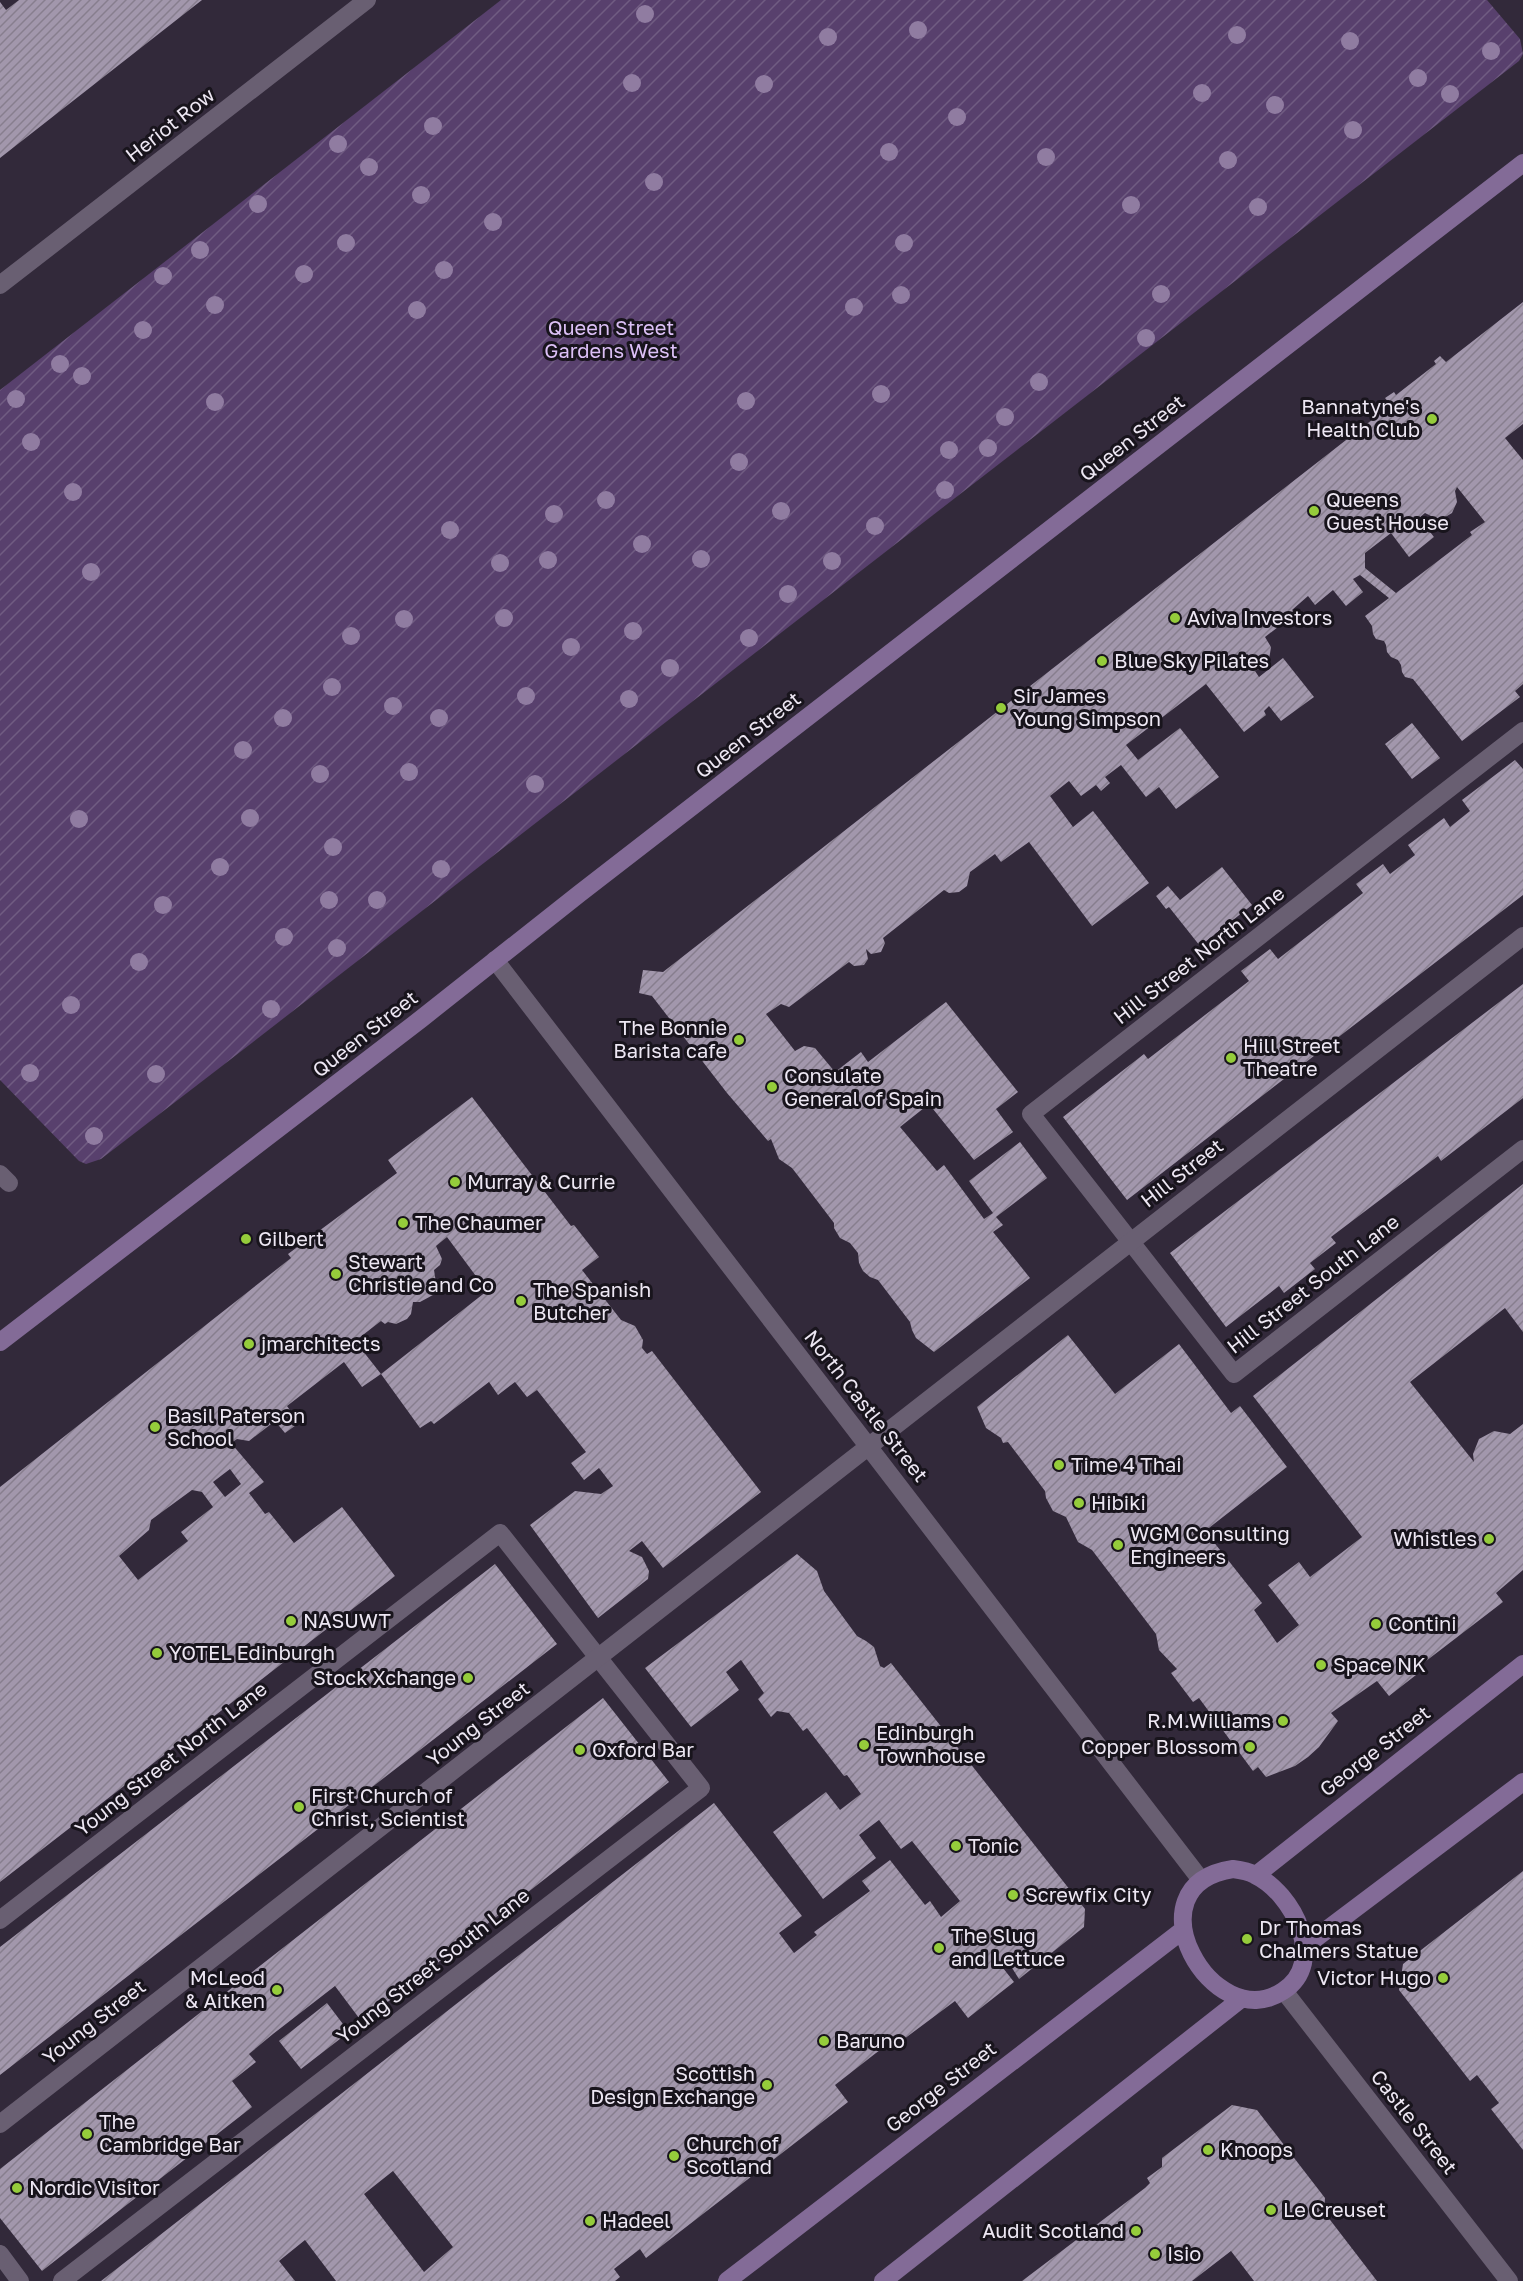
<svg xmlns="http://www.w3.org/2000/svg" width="1523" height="2281" font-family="'Golos Text',sans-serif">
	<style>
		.garden { fill: url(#garden-furrows) }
		.building { fill: url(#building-hatch); fill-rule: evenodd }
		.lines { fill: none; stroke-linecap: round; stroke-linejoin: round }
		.lane { stroke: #695f72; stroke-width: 18 }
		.street { stroke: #695f72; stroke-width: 18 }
		.secondary { stroke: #836b97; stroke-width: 18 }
		.tree { fill: #907ca1 }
		.poi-dot { fill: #95cc3b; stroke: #18141c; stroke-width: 2 }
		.labels { text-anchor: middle; stroke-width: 6; stroke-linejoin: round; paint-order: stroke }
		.street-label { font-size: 20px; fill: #ede7f3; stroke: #18141c }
		.park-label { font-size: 20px; fill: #dcc0f6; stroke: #18141c }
		.poi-label { font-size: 20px; fill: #ede7f3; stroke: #18141c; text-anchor: start }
	</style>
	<defs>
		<pattern id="garden-furrows" width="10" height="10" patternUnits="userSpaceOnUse" patternTransform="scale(1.5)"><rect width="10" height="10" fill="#58406d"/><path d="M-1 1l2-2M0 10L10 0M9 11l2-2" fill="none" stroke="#705c82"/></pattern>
		<pattern id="building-hatch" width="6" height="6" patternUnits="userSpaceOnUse" patternTransform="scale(1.5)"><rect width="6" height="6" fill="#a297ac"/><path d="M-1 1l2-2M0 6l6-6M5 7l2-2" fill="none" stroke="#877e8e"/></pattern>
	</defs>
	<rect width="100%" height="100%" fill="#32293a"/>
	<path class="garden" d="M 501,0 L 1487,0 L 1520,39 L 1523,54 L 1519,61 L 222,1066 L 101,1159 L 86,1164 L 79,1161 L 0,1080 L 0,390 Z"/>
	<path class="building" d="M 19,0 L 202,0 L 0,158 L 0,2 L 6,10 Z
		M 1523,302 L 1523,424 L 1505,438 L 1523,460 L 1523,684 L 1515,691 L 1520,697 L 1462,741 L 1413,679 L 1405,677 L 1402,672 L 1401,665 L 1398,660 L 1391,657 L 1387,652 L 1386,645 L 1384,641 L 1376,639 L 1373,634 L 1372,626 L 1365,616 L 1389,598 L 1360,575 L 1353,579 L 1363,592 L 1346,606 L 1333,590 L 1315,605 L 1308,596 L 1292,610 L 1300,618 L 1291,625 L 1287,620 L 1265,637 L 1271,647 L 1269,660 L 1266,665 L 1255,671 L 1259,677 L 1283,658 L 1314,697 L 1281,721 L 1269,706 L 1264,711 L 1266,715 L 1244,732 L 1206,684 L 1126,745 L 1138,760 L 1180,728 L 1219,777 L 1176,809 L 1159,787 L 1146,797 L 1121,765 L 1105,777 L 1110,783 L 1101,791 L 1096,785 L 1081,796 L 1069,781 L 1050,796 L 1073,827 L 1093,811 L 1149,883 L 1092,926 L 1029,842 L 1001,862 L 995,854 L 970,872 L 967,886 L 959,892 L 949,893 L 944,890 L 883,938 L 885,943 L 881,952 L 871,954 L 866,949 L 868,959 L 864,965 L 854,966 L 849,962 L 789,1007 L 781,1004 L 766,1014 L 795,1051 L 804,1046 L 815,1048 L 835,1072 L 861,1052 L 868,1062 L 946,1002 L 1018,1092 L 996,1109 L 1013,1132 L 974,1160 L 929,1104 L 900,1127 L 937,1171 L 944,1165 L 984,1219 L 993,1213 L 969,1181 L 1020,1142 L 1047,1178 L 996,1217 L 1003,1225 L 993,1232 L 1030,1278 L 934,1352 L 916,1338 L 912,1330 L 910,1322 L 878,1280 L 870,1277 L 863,1271 L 859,1263 L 858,1253 L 850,1243 L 840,1238 L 834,1228 L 834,1223 L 799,1177 L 792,1168 L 779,1159 L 771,1139 L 768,1141 L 727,1093 L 652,996 L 639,993 L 643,970 L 663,972 L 1391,405 L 1385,398 L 1394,392 L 1396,395 L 1436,364 L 1434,361 L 1440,356 L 1446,362 ZM 1457,487 L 1485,522 L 1470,532 L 1472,535 L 1396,593 L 1365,568 L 1365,553 L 1391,533 L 1409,557 L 1434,537 L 1419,518 L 1425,513 L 1435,518 L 1442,519 L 1452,513 L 1457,502 L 1455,491 Z
		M 1412,723 L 1440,758 L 1412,779 L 1385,744 Z
		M 1515,760 L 1523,769 L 1523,895 L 1127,1200 L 1063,1117 L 1144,1054 L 1148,1059 L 1249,981 L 1241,971 L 1270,949 L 1278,959 L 1363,893 L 1356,884 L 1383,864 L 1390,874 L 1415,855 L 1408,845 L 1444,818 L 1450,827 L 1470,811 L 1462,800 Z
		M 1222,867 L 1252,905 L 1200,946 L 1169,907 L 1166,909 L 1156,896 L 1168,886 L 1180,900 Z
		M 1523,984 L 1523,1098 L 1441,1161 L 1438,1156 L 1331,1237 L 1336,1243 L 1310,1263 L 1315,1269 L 1284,1293 L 1279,1286 L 1226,1327 L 1170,1253 Z
		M 472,1097 L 571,1226 L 574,1225 L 599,1257 L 582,1270 L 621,1320 L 635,1326 L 643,1340 L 642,1348 L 647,1354 L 652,1351 L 761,1492 L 663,1568 L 642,1541 L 629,1551 L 642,1557 L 649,1571 L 648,1579 L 598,1618 L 530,1525 L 575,1491 L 601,1494 L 613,1486 L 599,1468 L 584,1480 L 571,1463 L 586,1452 L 537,1390 L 527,1397 L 515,1382 L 498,1395 L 489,1382 L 434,1424 L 431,1421 L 420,1428 L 381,1374 L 487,1291 L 447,1237 L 436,1246 L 442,1259 L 440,1265 L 434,1270 L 437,1289 L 433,1295 L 420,1302 L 413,1302 L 411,1314 L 407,1319 L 396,1324 L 388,1322 L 385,1324 L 381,1321 L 355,1341 L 381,1374 L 362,1387 L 344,1362 L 287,1406 L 299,1423 L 285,1433 L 275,1421 L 249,1441 L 237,1439 L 231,1443 L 264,1482 L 249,1493 L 265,1514 L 269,1512 L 294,1543 L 342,1507 L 395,1576 L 0,1882 L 0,1487 L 291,1258 L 288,1254 L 397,1173 L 388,1160 ZM 230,1469 L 241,1484 L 225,1497 L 213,1482 ZM 192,1490 L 202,1492 L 213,1507 L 181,1532 L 188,1541 L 138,1580 L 119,1556 L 149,1530 L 151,1520 Z
		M 1523,1184 L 1523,1332 L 1505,1308 L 1410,1382 L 1474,1462 L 1473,1454 L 1479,1439 L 1494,1431 L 1510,1434 L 1523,1424 L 1523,1570 L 1496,1593 L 1503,1602 L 1413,1671 L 1416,1675 L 1389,1696 L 1377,1681 L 1331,1713 L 1338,1721 L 1319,1747 L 1308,1757 L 1295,1766 L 1266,1777 L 1258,1767 L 1253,1771 L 1199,1698 L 1193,1702 L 1171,1673 L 1177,1669 L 1159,1650 L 1156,1634 L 1092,1550 L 1078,1542 L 1066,1517 L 1053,1511 L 1046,1498 L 1045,1491 L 1008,1442 L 1003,1443 L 1001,1438 L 986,1428 L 977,1407 L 1068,1335 L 1115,1394 L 1179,1344 L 1231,1413 L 1240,1406 L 1287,1467 L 1205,1531 L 1262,1603 L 1254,1610 L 1277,1643 L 1299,1625 L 1268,1585 L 1299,1562 L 1310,1577 L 1362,1537 L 1253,1396 Z
		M 797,1554 L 817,1571 L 824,1591 L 857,1636 L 866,1641 L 874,1647 L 880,1666 L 884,1668 L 891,1663 L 1085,1909 L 1084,1927 L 1019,1979 L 1009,1963 L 1003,1968 L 1014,1982 L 968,2018 L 955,2001 L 900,2042 L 897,2038 L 876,2053 L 835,2085 L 848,2102 L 646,2258 L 640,2249 L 614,2269 L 620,2277 L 615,2281 L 336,2281 L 305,2240 L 279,2261 L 295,2281 L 101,2281 L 714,1803 L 802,1916 L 779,1933 L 794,1953 L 817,1935 L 814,1932 L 870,1891 L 862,1881 L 890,1860 L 925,1905 L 930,1901 L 941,1917 L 960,1901 L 912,1841 L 901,1849 L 879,1820 L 859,1835 L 876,1858 L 823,1899 L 773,1832 L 826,1792 L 840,1810 L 861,1794 L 847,1775 L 844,1776 L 807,1728 L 803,1731 L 789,1713 L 777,1711 L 771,1717 L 758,1699 L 764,1693 L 741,1660 L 726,1672 L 739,1690 L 691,1727 L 645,1668 ZM 393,2171 L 453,2247 L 424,2272 L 364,2194 Z
		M 495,1564 L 557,1644 L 0,2075 L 0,1947 Z
		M 603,1698 L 669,1782 L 362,2022 L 335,1986 L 273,2034 L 249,2054 L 256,2062 L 232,2081 L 252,2107 L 42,2271 L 0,2218 L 0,2169 Z
		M 1523,1871 L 1523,2150 L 1491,2109 L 1499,2103 L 1477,2075 L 1470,2081 L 1399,1990 L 1403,1964 Z
		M 327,2003 L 349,2032 L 301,2069 L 279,2041 Z
		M 1232,2105 L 1257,2110 L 1325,2198 L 1324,2212 L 1377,2281 L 1254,2281 L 1231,2251 L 1192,2281 L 1022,2281 L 1145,2188 L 1150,2183 L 1147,2178 L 1162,2167 L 1162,2158 Z"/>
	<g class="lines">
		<path class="lane" d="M 1523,731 L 1031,1114 L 1234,1374 L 1523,1149
			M 0,1920 L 500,1533 L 701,1788 L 62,2281
			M 0,2254 L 20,2281"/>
		<path class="street" d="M 0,285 L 367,0
			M 495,960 L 1201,1880
			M 0,1174 L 9,1183
			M 1284,1991 L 1509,2281
			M 0,2124 L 1523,936"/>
		<path class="secondary" d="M 0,1342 L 421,1019 L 579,894 L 1523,163
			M 1233,1869 C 1241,1870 1248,1871 1255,1875 C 1293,1893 1328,1962 1283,1991 C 1213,2038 1126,1885 1233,1869 Z
			M 1256,1875 L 1523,1664
			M 1304,1947 L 1523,1782
			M 727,2281 L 1183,1930
			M 883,2281 L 1241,1999"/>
	</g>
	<g class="tree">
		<circle cx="645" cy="14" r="9"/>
		<circle cx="918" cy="30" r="9"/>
		<circle cx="1237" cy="35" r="9"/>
		<circle cx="828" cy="37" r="9"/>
		<circle cx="1350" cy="41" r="9"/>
		<circle cx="1491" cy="51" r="9"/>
		<circle cx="1418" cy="78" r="9"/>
		<circle cx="632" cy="83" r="9"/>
		<circle cx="764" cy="84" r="9"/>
		<circle cx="1202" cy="93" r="9"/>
		<circle cx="1450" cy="94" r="9"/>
		<circle cx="1275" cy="105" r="9"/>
		<circle cx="957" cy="117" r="9"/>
		<circle cx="433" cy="126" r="9"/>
		<circle cx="1353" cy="130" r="9"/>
		<circle cx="338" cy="144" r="9"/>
		<circle cx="889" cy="152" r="9"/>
		<circle cx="1046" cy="157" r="9"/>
		<circle cx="1228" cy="160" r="9"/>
		<circle cx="369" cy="167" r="9"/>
		<circle cx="654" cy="182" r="9"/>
		<circle cx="421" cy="195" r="9"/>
		<circle cx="258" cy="204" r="9"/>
		<circle cx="1131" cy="205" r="9"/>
		<circle cx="1258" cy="207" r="9"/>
		<circle cx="493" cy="222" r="9"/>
		<circle cx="346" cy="243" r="9"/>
		<circle cx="904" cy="243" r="9"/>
		<circle cx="200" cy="250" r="9"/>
		<circle cx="444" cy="270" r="9"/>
		<circle cx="304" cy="274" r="9"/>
		<circle cx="163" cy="276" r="9"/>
		<circle cx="1161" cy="294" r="9"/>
		<circle cx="901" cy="295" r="9"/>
		<circle cx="215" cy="305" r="9"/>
		<circle cx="854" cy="307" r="9"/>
		<circle cx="417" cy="310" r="9"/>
		<circle cx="143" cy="330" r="9"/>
		<circle cx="1146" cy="338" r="9"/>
		<circle cx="60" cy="364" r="9"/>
		<circle cx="82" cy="376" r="9"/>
		<circle cx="1039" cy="382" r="9"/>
		<circle cx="881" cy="394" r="9"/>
		<circle cx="16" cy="399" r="9"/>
		<circle cx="746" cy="401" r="9"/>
		<circle cx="215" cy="402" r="9"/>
		<circle cx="1005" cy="417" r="9"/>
		<circle cx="31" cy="442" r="9"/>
		<circle cx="988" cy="448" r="9"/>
		<circle cx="949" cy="450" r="9"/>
		<circle cx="739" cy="462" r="9"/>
		<circle cx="945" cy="490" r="9"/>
		<circle cx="73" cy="492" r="9"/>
		<circle cx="606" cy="500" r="9"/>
		<circle cx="781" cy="511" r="9"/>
		<circle cx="554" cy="514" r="9"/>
		<circle cx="875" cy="526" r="9"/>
		<circle cx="450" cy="530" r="9"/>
		<circle cx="642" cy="544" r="9"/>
		<circle cx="701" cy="559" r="9"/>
		<circle cx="548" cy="560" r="9"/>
		<circle cx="832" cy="561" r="9"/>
		<circle cx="500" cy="563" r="9"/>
		<circle cx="91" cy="572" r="9"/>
		<circle cx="788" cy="594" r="9"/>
		<circle cx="504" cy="618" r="9"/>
		<circle cx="404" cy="619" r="9"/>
		<circle cx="633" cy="631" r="9"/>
		<circle cx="351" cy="636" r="9"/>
		<circle cx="749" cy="638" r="9"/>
		<circle cx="571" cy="647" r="9"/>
		<circle cx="670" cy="668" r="9"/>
		<circle cx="332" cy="687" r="9"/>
		<circle cx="526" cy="696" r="9"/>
		<circle cx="629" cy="699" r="9"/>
		<circle cx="393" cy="706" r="9"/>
		<circle cx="283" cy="718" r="9"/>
		<circle cx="439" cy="718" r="9"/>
		<circle cx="243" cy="750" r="9"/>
		<circle cx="409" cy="772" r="9"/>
		<circle cx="320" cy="774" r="9"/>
		<circle cx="535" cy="784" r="9"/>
		<circle cx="250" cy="818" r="9"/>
		<circle cx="79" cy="819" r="9"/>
		<circle cx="333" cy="847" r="9"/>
		<circle cx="220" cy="867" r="9"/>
		<circle cx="441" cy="869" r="9"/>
		<circle cx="329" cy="900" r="9"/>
		<circle cx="377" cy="900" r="9"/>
		<circle cx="163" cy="905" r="9"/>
		<circle cx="284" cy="937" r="9"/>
		<circle cx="337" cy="948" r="9"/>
		<circle cx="139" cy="962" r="9"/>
		<circle cx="71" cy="1005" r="9"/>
		<circle cx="271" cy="1009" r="9"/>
		<circle cx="30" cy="1073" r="9"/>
		<circle cx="156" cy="1074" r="9"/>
		<circle cx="94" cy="1136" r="9"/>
	</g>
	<g class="poi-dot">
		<circle cx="1432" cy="419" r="6"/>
		<circle cx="1314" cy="511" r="6"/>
		<circle cx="1175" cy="618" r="6"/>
		<circle cx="1102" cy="661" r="6"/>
		<circle cx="1001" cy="708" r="6"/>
		<circle cx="739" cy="1040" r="6"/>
		<circle cx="1231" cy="1058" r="6"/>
		<circle cx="772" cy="1087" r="6"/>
		<circle cx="455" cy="1182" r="6"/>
		<circle cx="403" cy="1223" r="6"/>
		<circle cx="246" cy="1239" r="6"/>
		<circle cx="336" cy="1274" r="6"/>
		<circle cx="521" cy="1301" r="6"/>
		<circle cx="249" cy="1344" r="6"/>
		<circle cx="155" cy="1427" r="6"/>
		<circle cx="1059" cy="1465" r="6"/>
		<circle cx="1079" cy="1503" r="6"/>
		<circle cx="1489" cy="1539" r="6"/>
		<circle cx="1118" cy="1545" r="6"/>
		<circle cx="291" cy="1621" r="6"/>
		<circle cx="1376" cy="1624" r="6"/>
		<circle cx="157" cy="1653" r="6"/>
		<circle cx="1321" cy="1665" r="6"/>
		<circle cx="468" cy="1678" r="6"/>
		<circle cx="1283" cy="1721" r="6"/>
		<circle cx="864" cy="1745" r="6"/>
		<circle cx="1250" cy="1747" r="6"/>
		<circle cx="580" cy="1750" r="6"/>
		<circle cx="299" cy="1807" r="6"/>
		<circle cx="956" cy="1846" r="6"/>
		<circle cx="1013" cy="1895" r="6"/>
		<circle cx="1247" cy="1939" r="6"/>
		<circle cx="939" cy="1948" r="6"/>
		<circle cx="1443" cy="1978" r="6"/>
		<circle cx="277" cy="1990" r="6"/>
		<circle cx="824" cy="2041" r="6"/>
		<circle cx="767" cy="2085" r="6"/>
		<circle cx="87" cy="2134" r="6"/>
		<circle cx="1208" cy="2150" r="6"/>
		<circle cx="674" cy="2156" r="6"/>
		<circle cx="17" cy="2188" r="6"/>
		<circle cx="1271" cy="2210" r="6"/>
		<circle cx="590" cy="2221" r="6"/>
		<circle cx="1136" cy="2231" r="6"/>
		<circle cx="1155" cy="2254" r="6"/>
	</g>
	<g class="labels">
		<g class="street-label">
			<text transform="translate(170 125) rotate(-38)" y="7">Heriot Row</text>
			<text transform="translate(1132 438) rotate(-38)" y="7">Queen Street</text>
			<text transform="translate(748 735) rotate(-38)" y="7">Queen Street</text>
			<text transform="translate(1199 955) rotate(-38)" y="7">Hill Street North Lane</text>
			<text transform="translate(365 1034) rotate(-38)" y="7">Queen Street</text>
			<text transform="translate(1182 1173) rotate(-38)" y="7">Hill Street</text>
			<text transform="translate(1313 1284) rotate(-38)" y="7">Hill Street South Lane</text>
			<text transform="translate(866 1406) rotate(52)" y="7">North Castle Street</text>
			<text transform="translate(478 1724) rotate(-38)" y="7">Young Street</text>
			<text transform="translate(1375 1751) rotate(-38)" y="7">George Street</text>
			<text transform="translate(171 1759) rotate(-38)" y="7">Young Street North Lane</text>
			<text transform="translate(433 1966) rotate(-38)" y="7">Young Street South Lane</text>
			<text transform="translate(94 2022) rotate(-38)" y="7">Young Street</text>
			<text transform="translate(941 2087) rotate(-38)" y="7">George Street</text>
			<text transform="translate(1414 2122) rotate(52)" y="7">Castle Street</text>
		</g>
		<g class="park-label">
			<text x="611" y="335">Queen Street<tspan x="611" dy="23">Gardens West</tspan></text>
		</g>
		<g class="poi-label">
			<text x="1420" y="414" text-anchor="end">Bannatyne's<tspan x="1420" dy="23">Health Club</tspan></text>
			<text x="1326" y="507">Queens<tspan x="1326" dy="23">Guest House</tspan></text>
			<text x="1187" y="625">Aviva Investors</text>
			<text x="1114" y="668">Blue Sky Pilates</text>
			<text x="1013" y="703">Sir James<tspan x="1013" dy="23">Young Simpson</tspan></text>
			<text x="727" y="1035" text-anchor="end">The Bonnie<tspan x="727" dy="23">Barista cafe</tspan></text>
			<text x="1243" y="1053">Hill Street<tspan x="1243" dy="23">Theatre</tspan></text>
			<text x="784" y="1083">Consulate<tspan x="784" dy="23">General of Spain</tspan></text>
			<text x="467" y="1189">Murray &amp; Currie</text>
			<text x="415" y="1230">The Chaumer</text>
			<text x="258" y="1246">Gilbert</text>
			<text x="348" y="1269">Stewart<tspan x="348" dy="23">Christie and Co</tspan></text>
			<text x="533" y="1297">The Spanish<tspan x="533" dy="23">Butcher</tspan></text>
			<text x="261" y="1351">jmarchitects</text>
			<text x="167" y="1423">Basil Paterson<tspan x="167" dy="23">School</tspan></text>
			<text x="1071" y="1472">Time 4 Thai</text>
			<text x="1091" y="1510">Hibiki</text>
			<text x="1130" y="1541">WGM Consulting<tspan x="1130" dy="23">Engineers</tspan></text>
			<text x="1477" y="1546" text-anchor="end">Whistles</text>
			<text x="303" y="1628">NASUWT</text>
			<text x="1388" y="1631">Contini</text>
			<text x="169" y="1660">YOTEL Edinburgh</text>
			<text x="1333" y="1672">Space NK</text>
			<text x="456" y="1685" text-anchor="end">Stock Xchange</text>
			<text x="1271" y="1728" text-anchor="end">R.M.Williams</text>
			<text x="876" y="1740">Edinburgh<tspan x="876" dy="23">Townhouse</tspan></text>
			<text x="1238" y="1754" text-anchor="end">Copper Blossom</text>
			<text x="592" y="1757">Oxford Bar</text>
			<text x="311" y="1803">First Church of<tspan x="311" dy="23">Christ, Scientist</tspan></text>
			<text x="968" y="1853">Tonic</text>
			<text x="1025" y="1902">Screwfix City</text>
			<text x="1259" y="1935">Dr Thomas<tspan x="1259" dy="23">Chalmers Statue</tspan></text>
			<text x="951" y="1943">The Slug<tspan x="951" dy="23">and Lettuce</tspan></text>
			<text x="265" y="1985" text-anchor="end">McLeod<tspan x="265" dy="23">&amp; Aitken</tspan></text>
			<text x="1431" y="1985" text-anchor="end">Victor Hugo</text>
			<text x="836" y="2048">Baruno</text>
			<text x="755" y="2081" text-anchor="end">Scottish<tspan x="755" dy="23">Design Exchange</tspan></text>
			<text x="99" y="2129">The<tspan x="99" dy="23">Cambridge Bar</tspan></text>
			<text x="686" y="2151">Church of<tspan x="686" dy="23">Scotland</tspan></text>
			<text x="1220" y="2157">Knoops</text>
			<text x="29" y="2195">Nordic Visitor</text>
			<text x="1283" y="2217">Le Creuset</text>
			<text x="602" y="2228">Hadeel</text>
			<text x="1124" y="2238" text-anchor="end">Audit Scotland</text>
			<text x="1167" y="2261">Isio</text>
		</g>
	</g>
</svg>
